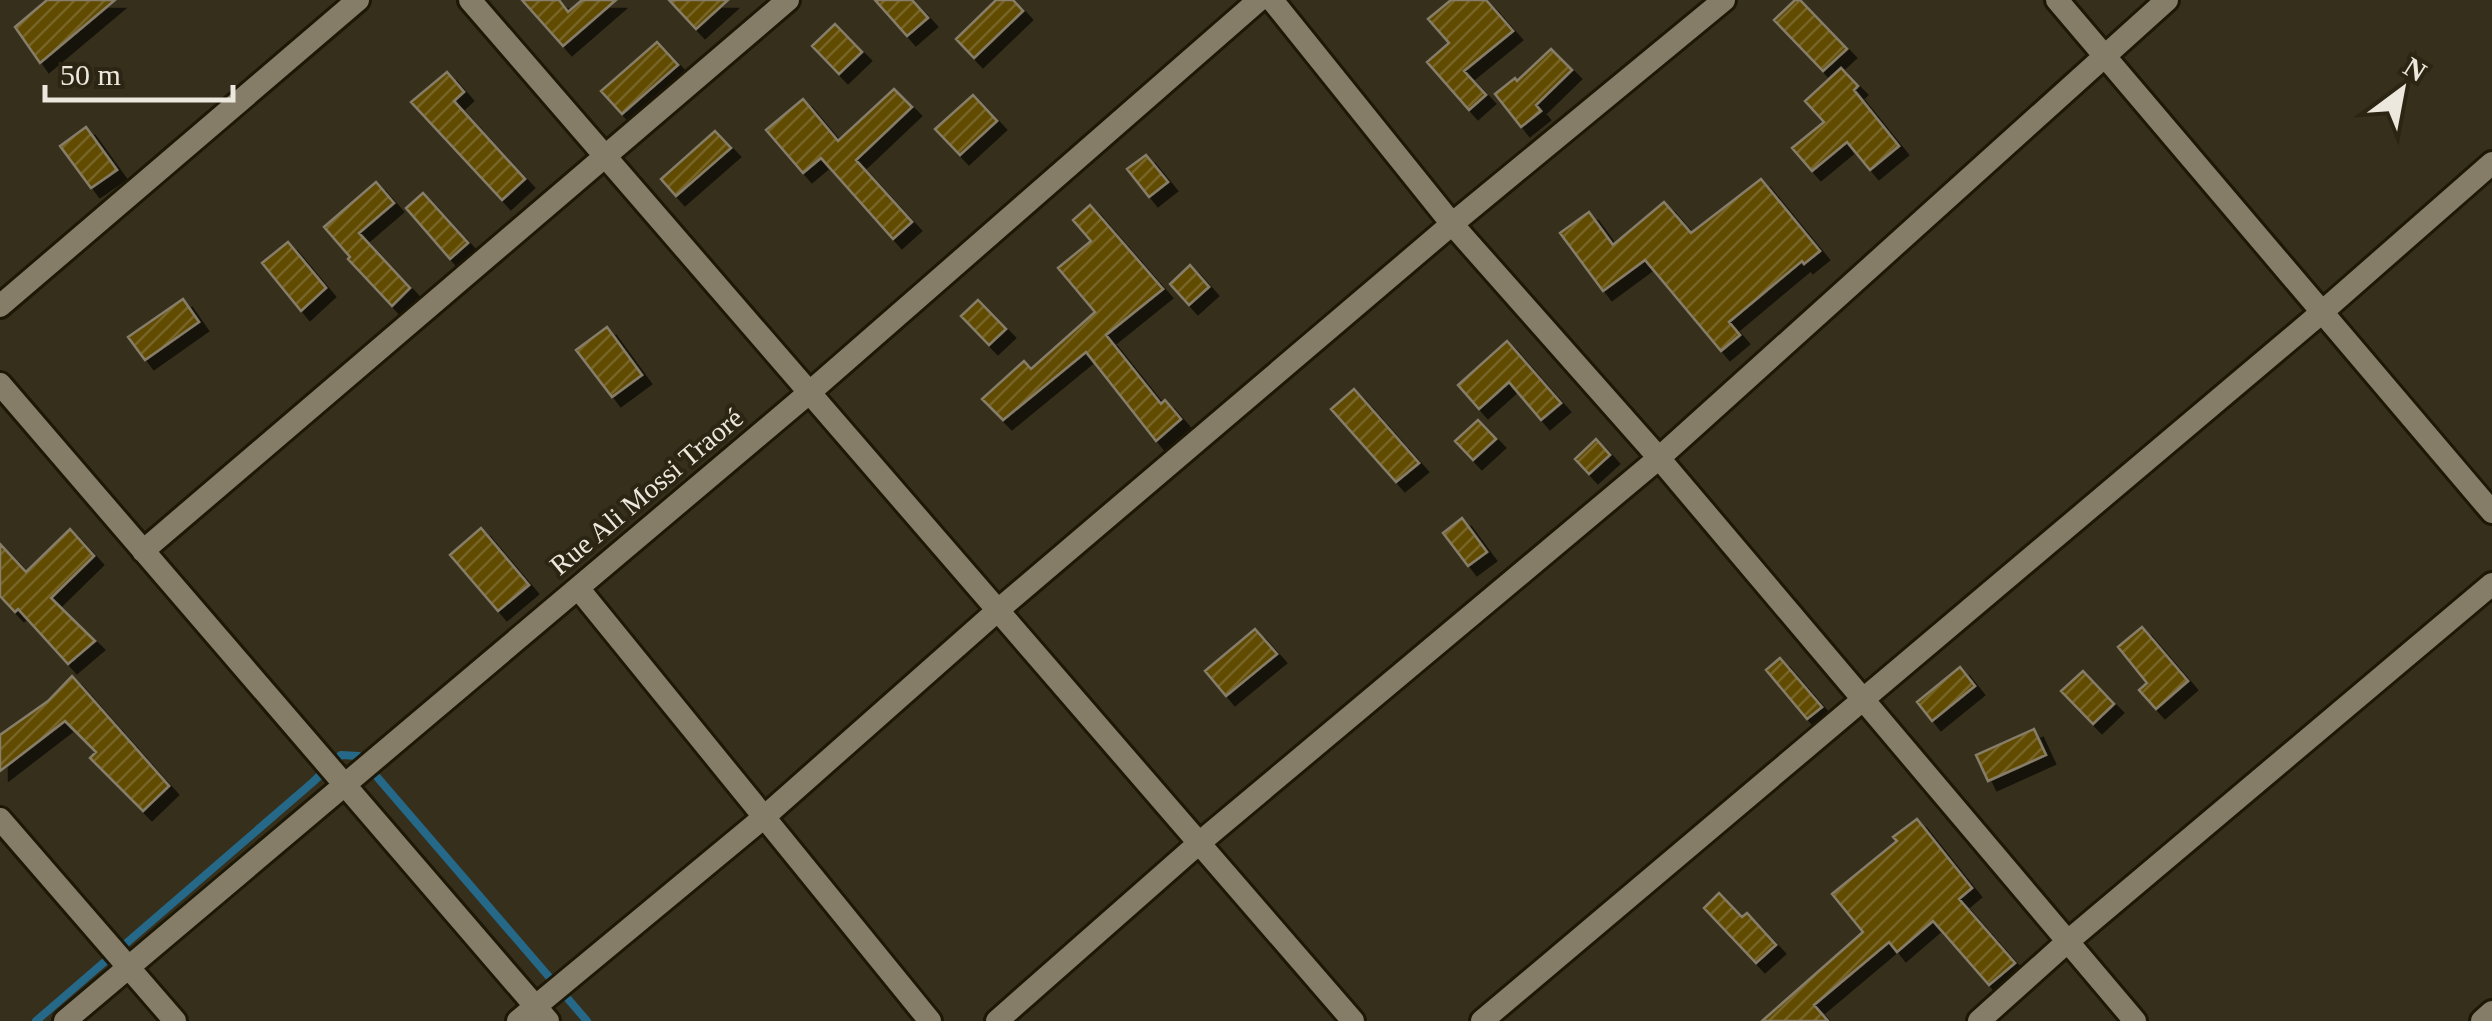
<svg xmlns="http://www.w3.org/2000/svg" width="2492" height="1021" font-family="Georgia,serif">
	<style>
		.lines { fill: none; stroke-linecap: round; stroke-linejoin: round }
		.stream { stroke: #256888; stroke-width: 8 }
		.building { fill: url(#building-hatch); stroke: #867e69; stroke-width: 2.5; filter: url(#shadow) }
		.minor-casing { stroke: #1d1705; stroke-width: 28 }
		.minor { stroke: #857d68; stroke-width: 22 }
		.labels { text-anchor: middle; stroke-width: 8; stroke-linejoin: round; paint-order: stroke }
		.street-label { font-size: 28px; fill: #ede8dd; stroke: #2c2513 }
	</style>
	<defs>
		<pattern id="building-hatch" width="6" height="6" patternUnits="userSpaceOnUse" patternTransform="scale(2.5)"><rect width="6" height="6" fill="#614b05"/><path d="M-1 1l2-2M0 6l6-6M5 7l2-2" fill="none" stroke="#786529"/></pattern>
		<filter id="shadow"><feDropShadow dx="9" dy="9" stdDeviation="0" flood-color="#0009"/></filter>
	</defs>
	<rect width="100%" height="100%" fill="#362f1c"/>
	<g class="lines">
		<path class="stream" d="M 36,1021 L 313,782 L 341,755 L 359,756 L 587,1021"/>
	</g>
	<path class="building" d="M 47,0 L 115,0 L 40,63 L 15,27 Z
		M 522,0 L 559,0 L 568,12 L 582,0 L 616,0 L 563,46 Z
		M 669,0 L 728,0 L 696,29 Z
		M 875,0 L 912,0 L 928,18 L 907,36 Z
		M 996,0 L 1013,0 L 1023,11 L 974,58 L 956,39 Z
		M 1451,0 L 1486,0 L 1513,31 L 1464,71 L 1486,95 L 1469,110 L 1427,62 L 1449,43 L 1428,19 Z
		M 1795,0 L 1800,0 L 1847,49 L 1823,71 L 1774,20 Z
		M 835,24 L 862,52 L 839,74 L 812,46 Z
		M 657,42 L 678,65 L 622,114 L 601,91 Z
		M 1551,49 L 1572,70 L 1536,105 L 1541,111 L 1521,127 L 1495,94 L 1515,78 L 1517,81 Z
		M 1841,68 L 1858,86 L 1854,90 L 1899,146 L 1870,170 L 1847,142 L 1812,171 L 1792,148 L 1824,122 L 1805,101 Z
		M 447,72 L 464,92 L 454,101 L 525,179 L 502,200 L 411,102 Z
		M 894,89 L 912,107 L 856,160 L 912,222 L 893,239 L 821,158 L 803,173 L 766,130 L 803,99 L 838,141 Z
		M 973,95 L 997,121 L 960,155 L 935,129 Z
		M 86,127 L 117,170 L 91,188 L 60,146 Z
		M 715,131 L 731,148 L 676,196 L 661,179 Z
		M 1146,155 L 1168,182 L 1149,197 L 1127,169 Z
		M 1761,179 L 1820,251 L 1804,264 L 1802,261 L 1729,322 L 1740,335 L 1721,351 L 1645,260 L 1603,291 L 1560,233 L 1589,212 L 1613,245 L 1664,202 L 1691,233 Z
		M 376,182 L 394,203 L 359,233 L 410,288 L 392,306 L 348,259 L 350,257 L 324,227 Z
		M 423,193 L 468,243 L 450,259 L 406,208 Z
		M 1090,205 L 1163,289 L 1106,335 L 1161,404 L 1165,400 L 1181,419 L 1156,441 L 1086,352 L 1003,420 L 982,399 L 1024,361 L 1031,369 L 1095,312 L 1058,268 L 1091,241 L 1073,220 Z
		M 288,242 L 326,288 L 301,311 L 262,263 Z
		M 1190,265 L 1209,287 L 1189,305 L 1170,284 Z
		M 183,299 L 199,322 L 145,360 L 128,337 Z
		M 978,300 L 1006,329 L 989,345 L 961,316 Z
		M 607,327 L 642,375 L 612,397 L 576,350 Z
		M 1507,341 L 1561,403 L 1541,420 L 1509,382 L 1479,409 L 1458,385 Z
		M 1354,389 L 1419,463 L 1396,482 L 1331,409 Z
		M 1478,420 L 1496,439 L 1473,460 L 1455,441 Z
		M 1596,439 L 1610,455 L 1589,474 L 1575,459 Z
		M 1462,518 L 1487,552 L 1468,566 L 1443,533 Z
		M 481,528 L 529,585 L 498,611 L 450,555 Z
		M 70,529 L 94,556 L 51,598 L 95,641 L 68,664 L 18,609 L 15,612 L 0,596 L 0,544 L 26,572 Z
		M 2142,627 L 2188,681 L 2156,709 L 2139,690 L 2147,683 L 2118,647 Z
		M 1255,629 L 1277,654 L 1226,696 L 1205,671 Z
		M 1780,658 L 1822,707 L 1807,719 L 1766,670 Z
		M 1960,667 L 1975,686 L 1932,721 L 1917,702 Z
		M 2083,671 L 2114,704 L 2093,724 L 2061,691 Z
		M 72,676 L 169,786 L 143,811 L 90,758 L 96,752 L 65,721 L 0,771 L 0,735 L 48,701 Z
		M 2034,729 L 2046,755 L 1988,781 L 1976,755 Z
		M 1917,819 L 1972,888 L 1959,899 L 2015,963 L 1989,985 L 1933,921 L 1897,952 L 1889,942 L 1814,1005 L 1828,1021 L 1762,1021 L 1863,932 L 1832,894 L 1897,841 L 1893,837 Z
		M 1719,893 L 1742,917 L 1747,913 L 1776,945 L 1756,963 L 1704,908 Z"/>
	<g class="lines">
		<defs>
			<path id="minor" d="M 470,0 L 1353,1021
				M 1272,0 L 1452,224 L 1659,458 L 2135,1021
				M 2057,0 L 2492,512
				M 0,306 L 358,0
				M 0,384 L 548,1021
				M 143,551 L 788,0
				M 578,588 L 930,1021
				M 0,819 L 175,1021
				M 65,1021 L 810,392 L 1259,0
				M 518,1021 L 763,818 L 997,611 L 1452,224 L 1724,0
				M 997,1021 L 1198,844 L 1659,458 L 2167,0
				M 1482,1021 L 2321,313 L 2492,163
				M 1979,1021 L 2067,942 L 2492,584
				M 2482,1021 L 2492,1012"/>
		</defs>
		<use href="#minor" class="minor-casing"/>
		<use href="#minor" class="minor"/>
	</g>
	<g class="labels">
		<g class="street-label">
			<text transform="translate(646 491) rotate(-40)" y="10">Rue Ali Mossi Traoré</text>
		</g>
	</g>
	<g transform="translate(2402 90) rotate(32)" stroke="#2c2513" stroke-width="8" paint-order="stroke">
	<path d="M0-8L18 38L0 25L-18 38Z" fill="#ede8dd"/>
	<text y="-15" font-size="28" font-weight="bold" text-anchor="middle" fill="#ede8dd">N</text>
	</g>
	<path d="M45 85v15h188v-15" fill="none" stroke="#ede8dd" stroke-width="5"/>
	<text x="60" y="85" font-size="30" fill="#ede8dd" stroke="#2c2513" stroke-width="8" paint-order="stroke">50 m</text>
</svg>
